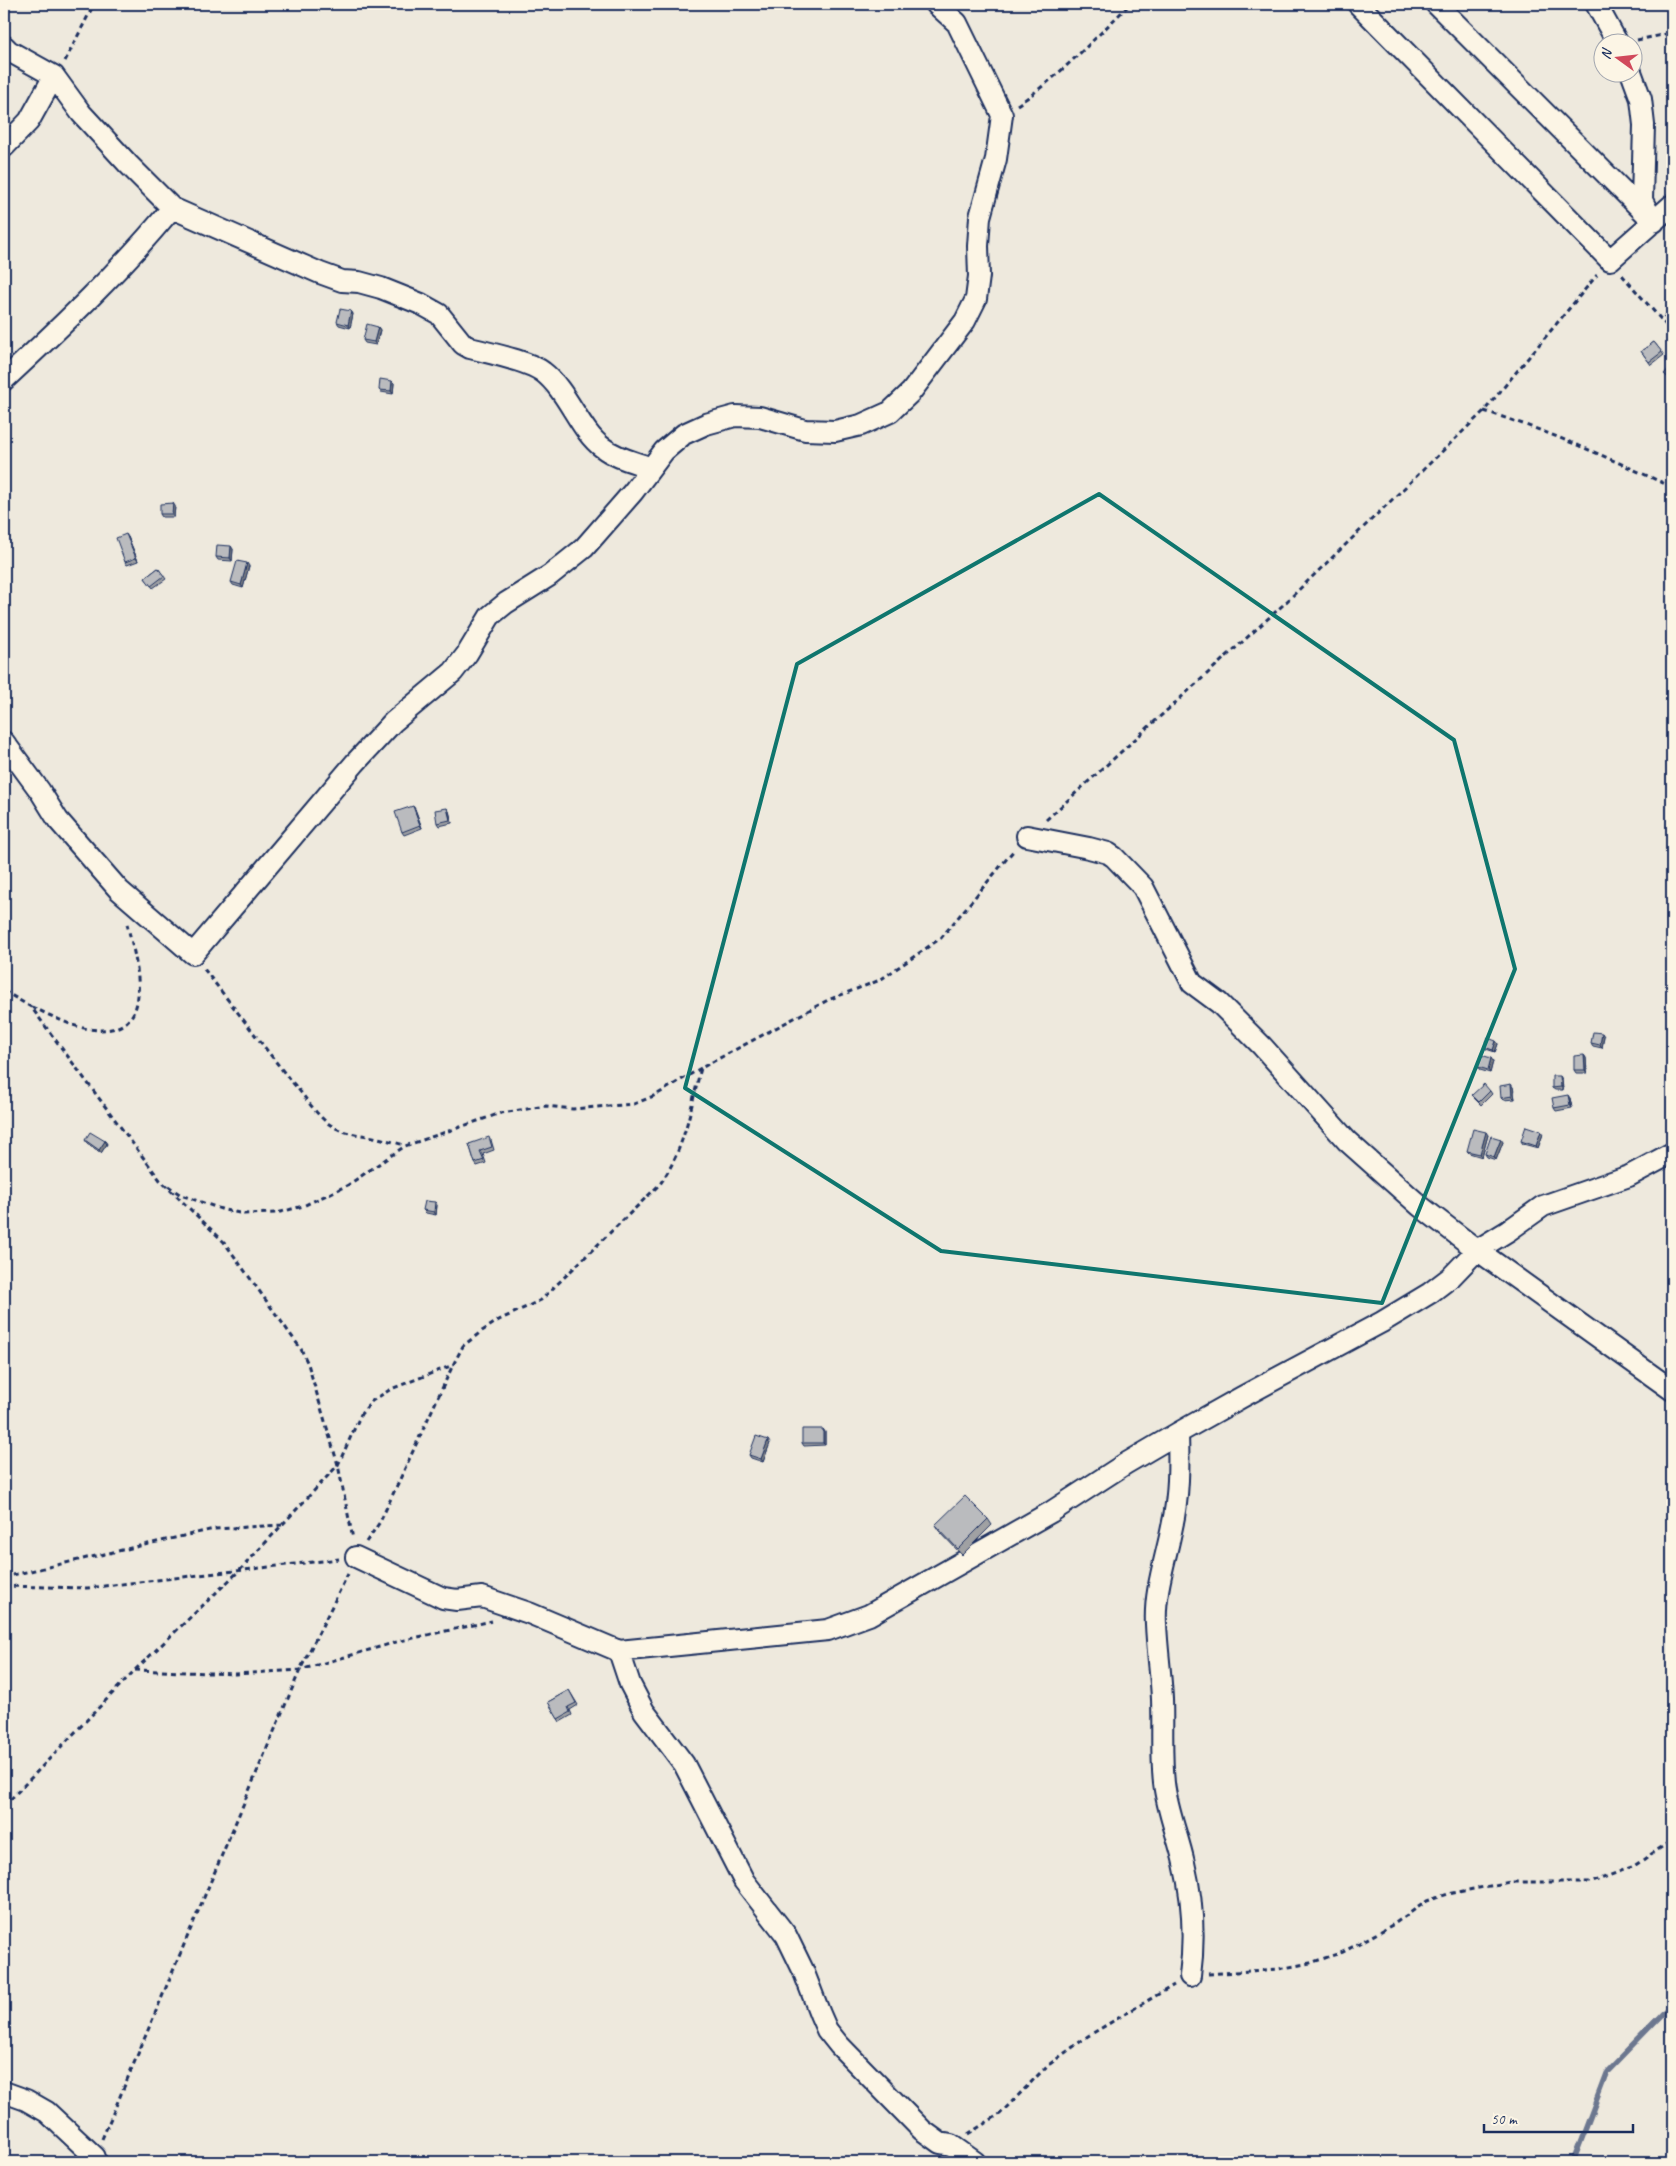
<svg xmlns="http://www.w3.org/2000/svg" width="1676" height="2166" font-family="Caveat,sans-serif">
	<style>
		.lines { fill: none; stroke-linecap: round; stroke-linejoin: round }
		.stream { stroke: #6c778f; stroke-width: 5.5 }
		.street-casing { stroke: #1b2f5e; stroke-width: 24 }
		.path { stroke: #1b2f5e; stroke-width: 3; stroke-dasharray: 5 4; stroke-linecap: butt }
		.street { stroke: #fcf5e5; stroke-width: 20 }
		.wall { fill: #a0a1a3; stroke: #1b2f5e }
		.shaded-wall { fill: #828385; stroke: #1b2f5e }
		.building { fill: #babbbe; stroke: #1b2f5e }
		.marked { fill: none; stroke: #0f766e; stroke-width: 4; stroke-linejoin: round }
	</style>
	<rect width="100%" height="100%" fill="#eee9dd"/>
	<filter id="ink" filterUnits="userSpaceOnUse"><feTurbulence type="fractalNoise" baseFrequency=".02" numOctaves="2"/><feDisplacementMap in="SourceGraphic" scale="10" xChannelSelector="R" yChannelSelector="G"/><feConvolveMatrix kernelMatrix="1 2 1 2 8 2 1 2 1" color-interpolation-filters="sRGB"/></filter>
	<g filter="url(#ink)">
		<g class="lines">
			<path class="stream" d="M 1573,2162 L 1607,2072 L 1672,2005"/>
			<defs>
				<path id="street" d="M 1358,4 L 1610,260 L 1672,205
					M 1436,4 L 1654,222
					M 1596,4 L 1617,42
					M 4,46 L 9,51 L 54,76 L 81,113 L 128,164 L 172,208 C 121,270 62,326 4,380
					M 1631,72 L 1641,99 L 1644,125 L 1642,200 L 1649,214
					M 4,147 L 29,121 L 54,76
					M 172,208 L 320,273 L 342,281 L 359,282 L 381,288 L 421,304 L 439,314 L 463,344 L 470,348 C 489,353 529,361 543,372 C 567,390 580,431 602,447 C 616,458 635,462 651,468
					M 4,742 L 40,791 L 58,820 L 119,890 L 193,954 L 355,763 L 393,722 L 453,672 L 467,654 L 490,616 L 506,603 L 549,576 L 584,548 L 633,492 L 664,451 L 684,434 L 706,424 L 735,416 L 760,417 L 805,430 L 835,431 L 861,425 L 890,412 L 911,392 L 965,321 L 976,299 L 979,276 L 978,246 L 980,217 L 996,159 L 1002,115 L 957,23 L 936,4
					M 1027,836 L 1089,848 L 1108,853 L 1114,857 L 1143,887 L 1192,983 L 1219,1003 L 1262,1046 L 1347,1141 L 1420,1206 L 1477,1250 L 1672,1390
					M 1178,1433 C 1179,1465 1179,1496 1172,1527 C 1166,1558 1154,1592 1156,1624 C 1157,1649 1161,1674 1162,1699 C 1163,1727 1161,1755 1164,1783 C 1167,1810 1178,1836 1184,1863 C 1193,1901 1195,1938 1190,1976
					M 356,1557 L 443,1598 L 457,1600 L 482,1597 L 529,1613 L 619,1651 L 630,1684 L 644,1711 L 684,1764 L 744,1881 L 786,1935 L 803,1970 L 820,2014 L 827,2030 L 839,2045 L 922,2130 L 940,2143 L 951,2145 L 975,2162
					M 619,1651 L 828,1630 L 869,1615 L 1051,1512 L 1125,1464 L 1178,1433 L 1242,1397 L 1382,1322 L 1430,1293 L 1451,1277 L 1477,1250 L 1508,1231 L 1543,1206 L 1629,1176 L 1672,1153
					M 4,2092 L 26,2100 L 47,2112 L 95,2157 L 92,2162"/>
			</defs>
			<use href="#street" class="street-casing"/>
			<path class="path" d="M 1637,40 L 1672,33
				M 65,61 L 94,4
				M 1017,105 C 1059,77 1094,39 1130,4
				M 1622,275 L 1672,332
				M 1484,411 C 1549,431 1611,459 1672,487
				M 1046,820 L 1283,605 L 1484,411 L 1597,275
				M 204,969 L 290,1080 C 304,1094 314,1113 329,1124 C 344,1135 362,1134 378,1138 C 387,1140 396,1143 405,1145
				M 4,991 L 31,1007 L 160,1180 L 224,1242 L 301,1349 L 308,1364 L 338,1465 L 353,1539
				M 32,1007 C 50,1015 69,1026 89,1029 C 158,1039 138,966 127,924
				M 168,1186 L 181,1195 L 224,1210 L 244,1214 L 277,1213 L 303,1206 L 348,1185 L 405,1146 L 501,1113 L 546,1106 L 573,1109 L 634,1104 L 656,1095 L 701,1068
				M 366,1542 L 380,1522 L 453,1365 L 463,1346 L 482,1331 L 499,1320 L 541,1300 L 660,1184 C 685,1149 690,1109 701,1068 L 828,1000 L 880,980 L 941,938 L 1014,850
				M 4,1577 L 214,1529 L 282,1525
				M 4,1586 L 87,1588 L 339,1559
				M 135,1670 L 235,1674 L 300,1670 L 400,1641 L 492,1621
				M 4,1806 L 135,1670 L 240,1570 L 338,1465 L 361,1414 L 372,1401 L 391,1389 L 453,1365
				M 1208,1974 L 1279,1969 L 1310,1963 L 1343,1952 L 1394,1924 L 1427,1901 L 1448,1894 L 1510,1882 L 1593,1882 L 1634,1866 L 1672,1840
				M 968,2134 L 1000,2114 L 1047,2066 L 1088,2036 L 1174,1985
				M 102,2139 L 300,1670 L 348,1574
				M 921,2162 L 928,2158"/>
			<use href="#street" class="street"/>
		</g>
		<path class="wall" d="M 351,311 L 353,314 L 350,328 L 339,325 L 337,322 Z
			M 378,327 L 380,330 L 376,345 L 365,343 L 363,340 Z
			M 1654,342 L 1664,355 L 1651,365 L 1641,351 Z
			M 392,381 L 394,383 L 393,394 L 381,392 L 379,390 Z
			M 175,506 L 174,517 L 162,517 L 160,514 Z
			M 128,537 L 138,561 L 127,565 L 125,562 Z
			M 233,549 L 232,561 L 218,560 L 216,557 Z
			M 249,566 L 243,588 L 233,585 L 231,582 Z
			M 158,568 L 166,579 L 153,588 L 145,578 Z
			M 413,806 L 415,809 L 422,828 L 404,835 L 402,832 Z
			M 449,811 L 452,823 L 439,826 L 437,823 Z
			M 1604,1036 L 1602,1048 L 1593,1046 L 1591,1043 Z
			M 1496,1041 L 1498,1044 L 1495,1052 L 1486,1049 L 1484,1047 Z
			M 1584,1055 L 1586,1058 L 1587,1073 L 1576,1073 L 1574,1070 Z
			M 1493,1061 L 1490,1073 L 1480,1070 L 1478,1067 Z
			M 1562,1079 L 1563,1090 L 1555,1090 L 1552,1088 Z
			M 1513,1087 L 1515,1099 L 1503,1100 L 1501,1098 Z
			M 1490,1091 L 1492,1094 L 1481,1105 L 1474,1098 Z
			M 1570,1098 L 1572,1108 L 1556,1111 L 1554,1108 Z
			M 1543,1134 L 1538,1148 L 1523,1144 L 1521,1141 Z
			M 1488,1135 L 1482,1157 L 1469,1153 L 1467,1151 Z
			M 85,1140 L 105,1141 L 107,1144 L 101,1153 L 87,1143 Z
			M 491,1140 L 494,1150 L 483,1154 L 486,1163 L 477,1166 L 475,1163 L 469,1144 Z
			M 1503,1142 L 1496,1160 L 1487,1157 L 1485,1154 Z
			M 437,1205 L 436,1215 L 426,1213 L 423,1210 Z
			M 823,1429 L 825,1432 L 825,1445 L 804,1446 L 802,1443 Z
			M 770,1443 L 763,1462 L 751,1458 L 749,1455 Z
			M 988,1519 L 992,1525 L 962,1555 L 939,1531 L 935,1525 Z
			M 569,1690 L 578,1705 L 570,1710 L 572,1715 L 560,1722 L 548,1702 Z"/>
		<path class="shaded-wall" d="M 351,311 L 353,314 L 350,328 L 348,325 Z
			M 378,327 L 380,330 L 376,345 L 374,342 Z
			M 392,381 L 394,383 L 393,394 L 391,391 Z
			M 173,503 L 175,506 L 174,517 L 172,514 Z
			M 126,534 L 128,537 L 138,561 L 136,558 Z
			M 231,546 L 233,549 L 232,561 L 230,558 Z
			M 247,563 L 249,566 L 243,588 L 241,585 Z
			M 413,806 L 415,809 L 422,828 L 420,825 Z
			M 447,808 L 449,811 L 452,823 L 450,820 Z
			M 1602,1033 L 1604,1036 L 1602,1048 L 1600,1045 Z
			M 1496,1041 L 1498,1044 L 1495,1052 L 1493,1050 Z
			M 1584,1055 L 1586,1058 L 1587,1073 L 1585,1070 Z
			M 1491,1058 L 1493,1061 L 1490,1073 L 1488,1070 Z
			M 1560,1076 L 1562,1079 L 1563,1090 L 1561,1087 Z
			M 1511,1084 L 1513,1087 L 1515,1099 L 1512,1096 Z
			M 1568,1095 L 1570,1098 L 1572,1108 L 1570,1105 Z
			M 1541,1131 L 1543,1134 L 1538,1148 L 1536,1146 Z
			M 1486,1132 L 1488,1135 L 1482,1157 L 1480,1154 Z
			M 1501,1139 L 1503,1142 L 1496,1160 L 1494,1157 Z
			M 105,1141 L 107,1144 L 101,1153 L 99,1150 Z
			M 435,1202 L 437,1205 L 436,1215 L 434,1212 Z
			M 823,1429 L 825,1432 L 825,1445 L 823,1443 Z
			M 768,1440 L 770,1443 L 763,1462 L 761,1459 Z"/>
		<path class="building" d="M 1672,307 L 1672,325 L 1663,317 Z
			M 340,309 L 351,311 L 348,325 L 337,322 Z
			M 367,324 L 378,327 L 374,342 L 363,340 Z
			M 1654,342 L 1662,352 L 1649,362 L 1641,351 Z
			M 1672,365 L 1672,381 L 1664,374 Z
			M 380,379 L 392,381 L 391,391 L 379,390 Z
			M 173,503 L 172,514 L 160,514 L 160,504 Z
			M 126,534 L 136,558 L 125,562 L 116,538 Z
			M 217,545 L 231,546 L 230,558 L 216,557 Z
			M 237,561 L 247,563 L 241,585 L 231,582 Z
			M 158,568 L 164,576 L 151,586 L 145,578 Z
			M 413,806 L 420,825 L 402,832 L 395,812 Z
			M 447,808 L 450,820 L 437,823 L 435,810 Z
			M 1593,1032 L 1602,1033 L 1600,1045 L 1591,1043 Z
			M 1488,1038 L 1496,1041 L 1493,1050 L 1484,1047 Z
			M 1481,1055 L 1491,1058 L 1488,1070 L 1478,1067 Z
			M 1584,1055 L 1585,1070 L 1574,1070 L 1574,1056 Z
			M 1552,1076 L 1560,1076 L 1561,1087 L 1552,1088 Z
			M 1484,1084 L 1490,1091 L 1479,1102 L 1472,1095 Z
			M 1511,1084 L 1512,1096 L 1501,1098 L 1500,1086 Z
			M 1568,1095 L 1570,1105 L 1554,1108 L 1552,1098 Z
			M 1526,1126 L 1541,1131 L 1536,1146 L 1521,1141 Z
			M 1473,1129 L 1486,1132 L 1480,1154 L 1467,1151 Z
			M 90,1132 L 105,1141 L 99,1150 L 85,1140 Z
			M 1491,1136 L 1501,1139 L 1494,1157 L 1485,1154 Z
			M 489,1137 L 492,1147 L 480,1151 L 484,1160 L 475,1163 L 469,1144 Z
			M 425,1201 L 435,1202 L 434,1212 L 423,1210 Z
			M 802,1429 L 823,1429 L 823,1443 L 802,1443 Z
			M 756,1436 L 768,1440 L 761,1459 L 749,1455 Z
			M 965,1496 L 988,1519 L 958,1549 L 935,1525 Z
			M 569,1690 L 576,1703 L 568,1707 L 570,1712 L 558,1719 L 548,1702 Z"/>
	</g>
	<path class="marked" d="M 1099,494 L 1454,740 L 1515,969 L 1382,1303 L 941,1251 L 685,1088 L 797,664 Z"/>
	<rect width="1676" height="2166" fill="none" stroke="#fcf5e5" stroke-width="20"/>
	<rect x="10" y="10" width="1656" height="2146" fill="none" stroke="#1b2f5e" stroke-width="2" filter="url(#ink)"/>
	<g transform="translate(1618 58) rotate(285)"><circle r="24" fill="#fcf5e5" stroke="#a2a6af"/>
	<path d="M0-4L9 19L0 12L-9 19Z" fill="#d1495b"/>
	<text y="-8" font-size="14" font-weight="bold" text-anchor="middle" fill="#1b2f5e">N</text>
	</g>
	<path d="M1484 2124v8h149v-8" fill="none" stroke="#1b2f5e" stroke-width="2.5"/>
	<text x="1491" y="2124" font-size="15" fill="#1b2f5e" stroke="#fcf5e5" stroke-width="4" paint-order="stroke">50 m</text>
</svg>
